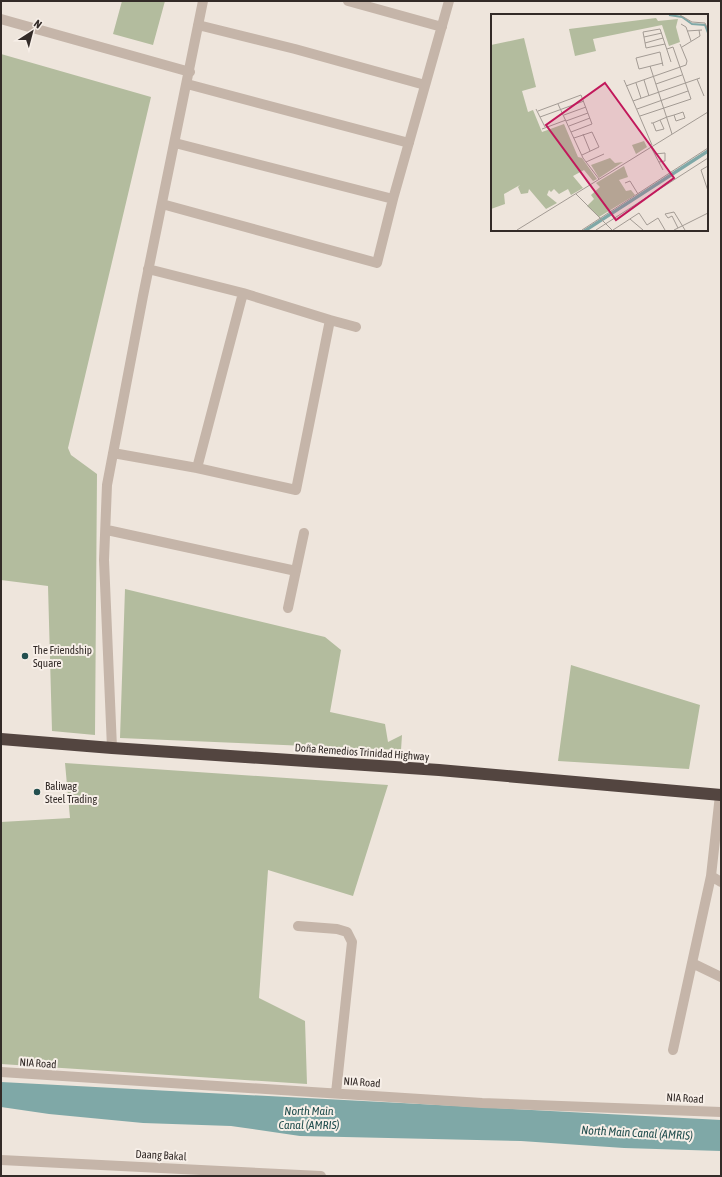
<svg xmlns="http://www.w3.org/2000/svg" width="722" height="1177" font-family="'Asap Condensed',sans-serif">
	<style>
		.green { fill: #b3bc9e }
		.water { fill: #7fa8a7 }
		.lines { fill: none; stroke-linecap: round; stroke-linejoin: round }
		.minor { stroke: #c5b5a9; stroke-width: 10 }
		.highway { stroke: #534540; stroke-width: 12 }
		.poi-dot { fill: #234f4f; stroke: #f7efe8; stroke-width: 1.5 }
		.labels { text-anchor: middle; stroke-width: 4; stroke-linejoin: round; paint-order: stroke }
		.poi-label { font-size: 11px; fill: #332b28; stroke: #f7efe8; text-anchor: start }
		.street-label { font-size: 11px; fill: #332b28; stroke: #f7efe8 }
		.water-label { font-size: 12px; font-style: italic; fill: #234f4f; stroke: #f7efe8 }
		.inset-river { fill: none; stroke: #7fa8a7; stroke-width: 2 }
		.inset-road { fill: none; stroke: #a39b94; stroke-width: 1 }
		.view { fill: #c2185b; fill-opacity: 0.15; stroke: #c2185b; stroke-width: 2 }
		.inset-edge { fill: none; stroke: #332b28; stroke-width: 2 }
	</style>
	<rect width="100%" height="100%" fill="#eee5dc"/>
	<path class="green" d="M 122,1 L 165,1 L 153,45 L 113,34 Z
		M 1,54 L 151,97 L 68,448 L 71,455 L 97,474 L 95,735 L 52,731 L 48,586 L 1,580 Z
		M 125,589 L 325,637 L 341,650 L 330,712 L 385,724 L 388,742 L 402,735 L 401,750 L 120,738 Z
		M 571,665 L 700,705 L 689,769 L 558,761 Z
		M 65,763 L 388,785 L 353,896 L 268,870 L 259,998 L 305,1021 L 307,1084 L 1,1064 L 1,822 L 70,818 Z"/>
	<path class="water" d="M 1,1082 L 721,1120 L 721,1151 L 624,1148 L 521,1141 L 300,1136 L 231,1126 L 143,1123 L 49,1114 L 1,1107 Z"/>
	<g class="lines">
		<path class="minor" d="M 348,1 L 442,27
			M 1,19 L 190,72
			M 198,25 L 295,49 L 425,85
			M 187,84 L 409,143
			M 175,143 L 393,199
			M 162,204 L 377,263 L 393,199 L 449,1
			M 330,320 L 356,327
			M 113,453 L 197,468 L 296,490 L 330,320 L 243,293 L 148,269
			M 197,468 L 243,293
			M 107,530 L 296,571
			M 288,608 L 304,533
			M 112,748 L 104,560 L 107,485 L 143,296 L 203,1
			M 711,876 L 721,882
			M 298,926 L 337,929 L 347,932 L 352,942 L 336,1093
			M 692,963 L 721,977
			M 673,1050 L 711,876 L 720,795
			M 1,1072 L 482,1103 L 721,1112
			M 1,1160 L 321,1176"/>
		<path class="highway" d="M 1,739 L 112,748 L 439,770 L 721,795"/>
	</g>
	<g class="poi-dot">
		<circle cx="25" cy="656" r="4"/>
		<circle cx="37" cy="792" r="4"/>
	</g>
	<g class="labels">
		<g class="poi-label">
			<text x="33" y="654">The Friendship<tspan x="33" dy="13">Square</tspan></text>
			<text x="45" y="790">Baliwag<tspan x="45" dy="13">Steel Trading</tspan></text>
		</g>
		<g class="street-label">
			<text transform="translate(362 752) rotate(4)" y="4">Doña Remedios Trinidad Highway</text>
			<text transform="translate(38 1063) rotate(4)" y="4">NIA Road</text>
			<text transform="translate(362 1082) rotate(4)" y="4">NIA Road</text>
			<text transform="translate(685 1098) rotate(3)" y="4">NIA Road</text>
			<text transform="translate(161 1155) rotate(3)" y="4">Daang Bakal</text>
		</g>
		<g class="water-label">
			<text x="309" y="1115">North Main<tspan x="309" dy="14">Canal (AMRIS)</tspan></text>
			<text transform="translate(637 1133) rotate(3)" y="4">North Main Canal (AMRIS)</text>
		</g>
	</g>
	<g transform="translate(491 14)">
		<rect width="217" height="217" fill="#eee5dc"/>
		<path d="M 165,4 L 167,7 L 187,5 L 185,13 L 189,28 L 178,32 L 171,11 L 102,25 L 105,37 L 84,42 L 78,15 ZM 33,24 L 45,73 L 31,77 L 37,98 L 42,96 L 51,118 L 73,110 L 87,143 L 91,144 L 106,165 L 102,167 L 93,156 L 82,162 L 92,174 L 80,181 L 77,175 L 68,180 L 63,175 L 60,178 L 58,176 L 56,181 L 66,189 L 55,195 L 38,175 L 37,179 L 30,180 L 27,173 L 29,171 L 13,180 L 14,190 L 0,195 L 0,31 ZM 153,127 L 156,133 L 145,140 L 141,131 ZM 119,144 L 124,149 L 132,148 L 108,164 L 100,151 ZM 133,152 L 137,163 L 128,166 L 135,177 L 140,176 L 144,181 L 108,203 L 96,192 L 103,185 L 100,181 L 109,173 L 105,169 Z" fill="#b3bc9e"/>
		<path d="M 217,135 L 217,139 L 146,185 L 98,216 L 92,216 Z" fill="#7fa8a7"/>
		<path class="inset-river" d="M 178,1 L 191,3M 191,3 L 201,10 L 214,11 L 217,19"/>
		<path class="inset-road" d="M 189,1 L 201,8 L 214,9 L 217,16M 190,10 L 195,13 L 200,27M 196,17 L 211,16M 153,23 L 171,19M 154,29 L 172,24M 174,30 L 155,34 L 152,18 L 169,15 L 180,48M 191,33 L 209,22 L 208,16M 145,44 L 169,38 L 172,52M 145,44 L 148,55 L 172,49M 159,52 L 181,120M 206,65 L 213,82M 133,66 L 161,131M 153,66 L 158,82M 145,69 L 150,84M 165,70 L 191,61M 135,72 L 195,51 L 196,47 L 189,30M 142,87 L 209,64M 67,90 L 92,144 L 108,165M 45,95 L 54,113M 146,95 L 197,77M 47,97 L 90,81 L 101,110 L 80,118M 73,101 L 95,93M 149,102 L 200,85 L 182,33 L 176,35M 49,103 L 93,87M 75,107 L 97,99M 160,109 L 162,109 L 176,103 L 183,101 L 192,98 L 194,104 L 185,107 L 183,101M 162,109 L 165,117 L 173,115 L 169,106M 78,112 L 99,104M 51,115 L 75,106M 92,120 L 99,137M 83,124 L 101,118 L 108,133 L 91,141M 160,133 L 172,156M 164,140 L 174,139 L 174,147 L 168,148M 95,148 L 113,140M 217,152 L 210,156 L 217,177M 134,169 L 139,167 L 147,180M 85,180 L 121,216M 174,200 L 183,198 L 194,216M 174,200 L 177,204 L 181,202 L 187,214M 139,205 L 152,216M 26,216 L 217,98M 91,216 L 217,134M 105,216 L 217,144M 122,216 L 148,199 L 156,211 L 167,204 L 174,216M 183,216 L 217,199"/>
		<path class="view" d="M 114,69 L 183,164 L 125,206 L 55,111 Z"/>
		<rect width="217" height="217" class="inset-edge"/>
	</g>
	<rect width="722" height="1177" fill="none" stroke="#332b28" stroke-width="4"/>
	<g transform="translate(32 32) rotate(36)" stroke="#f7efe8" stroke-width="3" paint-order="stroke">
	<path d="M0-3L7 15L0 10L-7 15Z" fill="#332b28"/>
	<text y="-6" font-size="11" font-weight="bold" text-anchor="middle" fill="#332b28">N</text>
	</g>
</svg>
